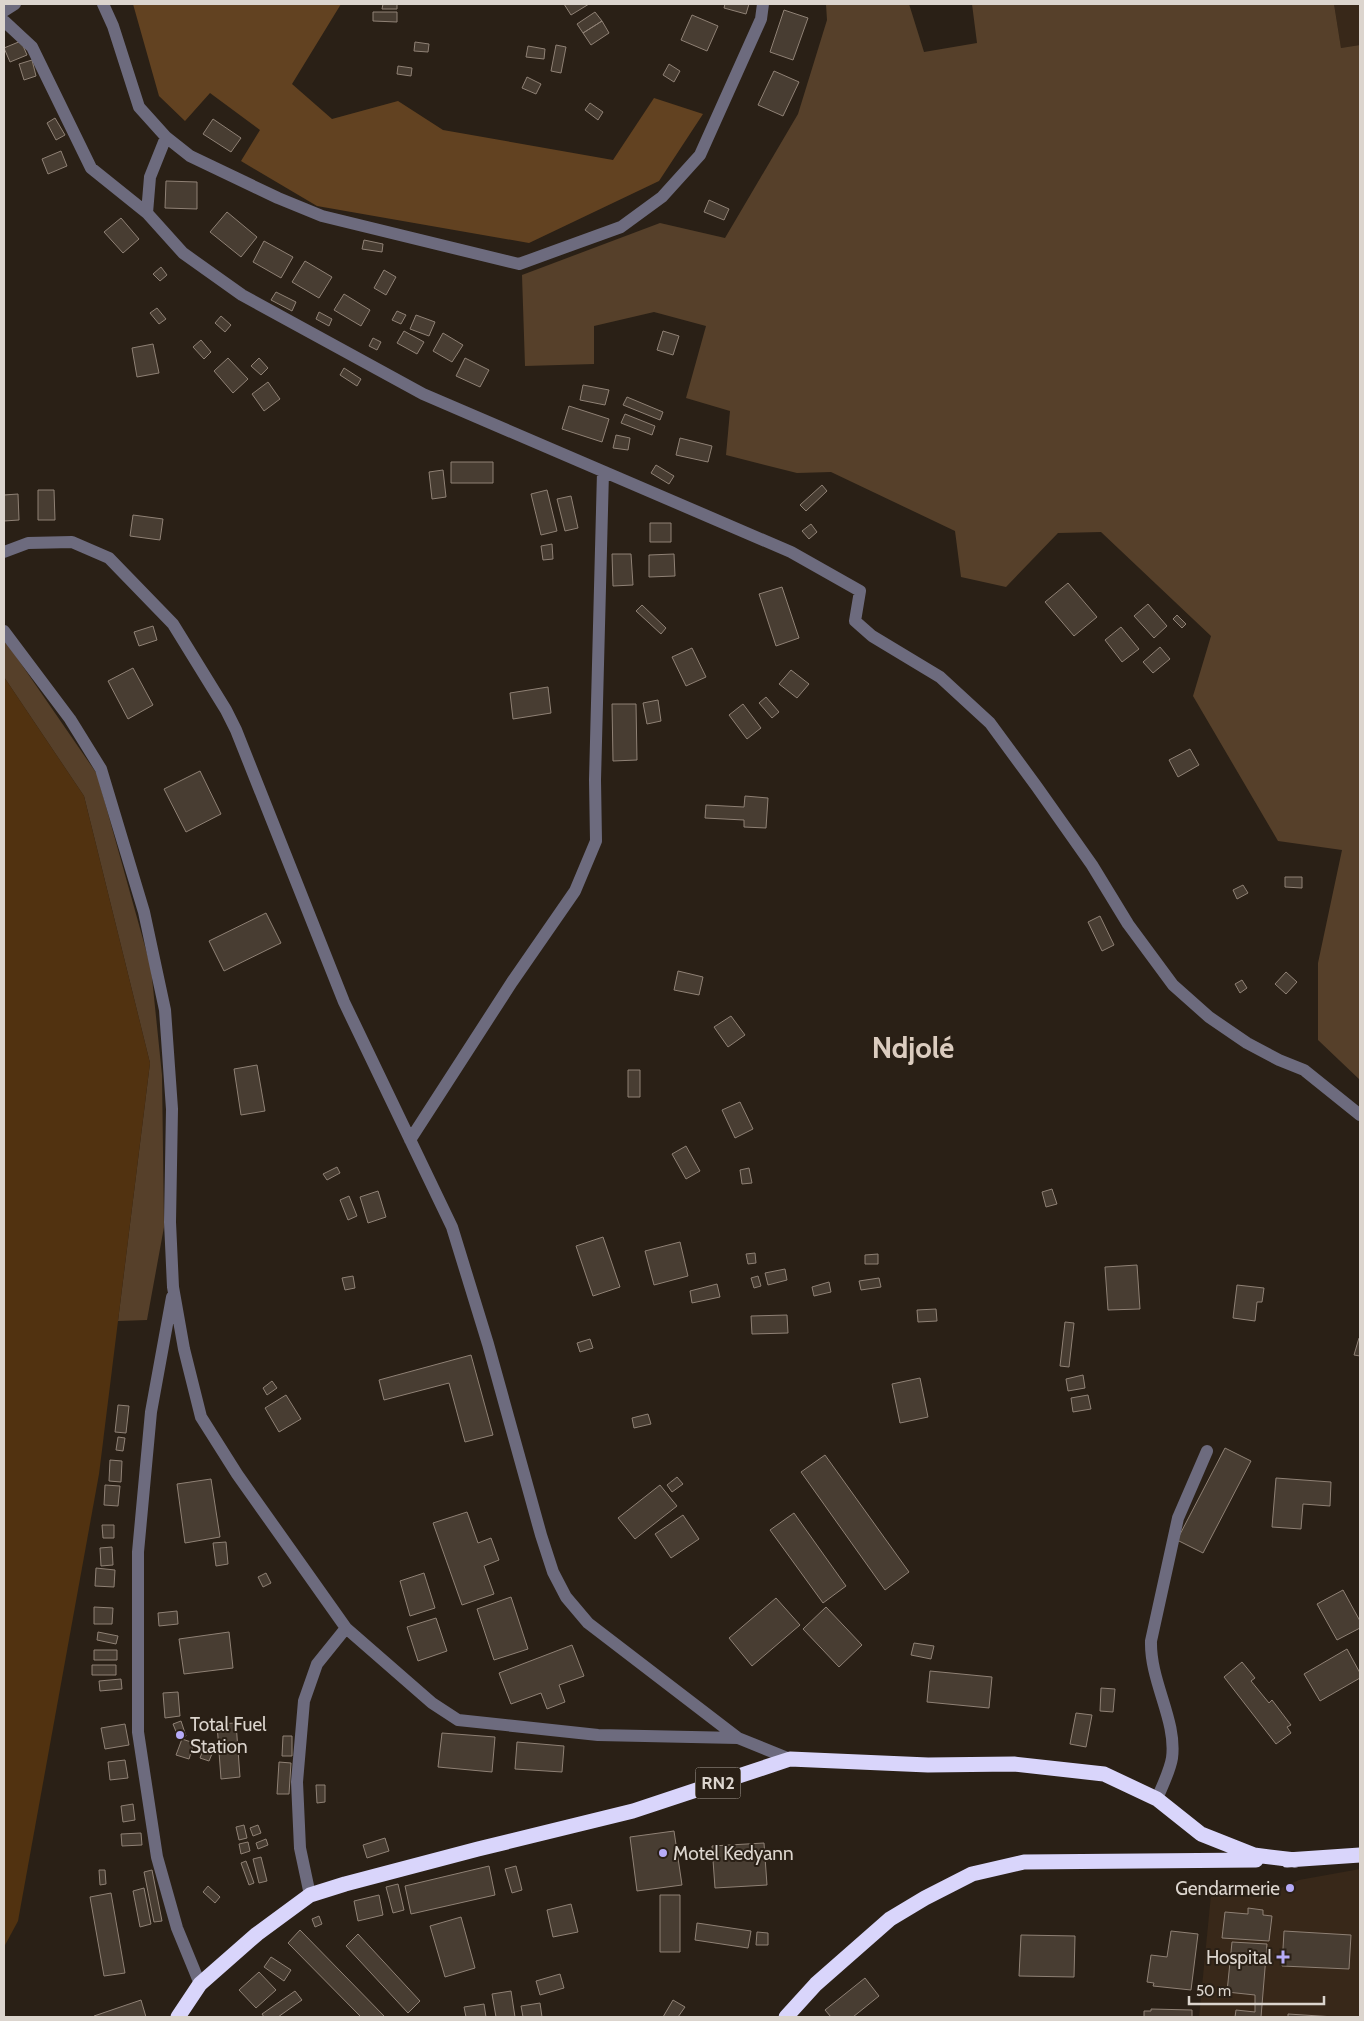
<svg xmlns="http://www.w3.org/2000/svg" width="1364" height="2021" font-family="Cabin,sans-serif">
	<style>
		.built { fill: #382819 }
		.green { fill: #56402a }
		.forest { fill: #624221 }
		.water { fill: #513210 }
		.building { fill: #483d32; stroke: #8f8175 }
		.lines { fill: none; stroke-linecap: round; stroke-linejoin: round }
		.minor { stroke: #6d6b7e; stroke-width: 12 }
		.highway { stroke: #d9d5fb; stroke-width: 15 }
		.poi-dot { fill: #b6abf8; stroke: #2a2016; stroke-width: 2 }
		.labels { text-anchor: middle; stroke-width: 4; stroke-linejoin: round; paint-order: stroke }
		.shield { fill: #2a2016; stroke: #a79f97; stroke-width: 1 }
		.shield-label { font-size: 18px; font-weight: bold; fill: #dcd5ce }
		.poi-label { font-size: 19px; fill: #dcd5ce; stroke: #2a2016; text-anchor: start }
		.town-label { font-size: 29px; font-weight: bold; fill: #dbccbf; stroke: #2a2016 }
	</style>
	<rect width="100%" height="100%" fill="#2a2016"/>
	<path class="built" d="M 1334,4 L 1360,4 L 1360,45 L 1341,48 Z
		M 1360,1869 L 1360,2017 L 1199,2017 L 1211,1895 L 1261,1897 L 1299,1880 Z"/>
	<path class="green" d="M 826,4 L 909,4 L 924,52 L 977,43 L 972,4 L 1334,4 L 1341,48 L 1360,45 L 1360,1080 L 1318,1040 L 1318,963 L 1342,850 L 1278,841 L 1193,696 L 1211,636 L 1101,532 L 1058,533 L 1006,587 L 961,577 L 955,531 L 831,472 L 797,473 L 726,455 L 730,411 L 686,398 L 706,326 L 654,312 L 594,326 L 594,364 L 525,366 L 522,275 L 660,223 L 725,238 L 798,114 L 827,20 Z
		M 4,639 L 97,774 L 151,968 L 162,1075 L 164,1227 L 147,1320 L 118,1321 L 150,1063 L 84,796 L 4,677 Z"/>
	<path class="forest" d="M 133,4 L 341,4 L 292,84 L 332,119 L 398,101 L 443,130 L 613,160 L 654,98 L 703,114 L 659,181 L 529,243 L 317,206 L 241,161 L 260,130 L 210,93 L 185,121 L 159,96 Z"/>
	<path class="water" d="M 4,677 L 84,796 L 150,1063 L 99,1474 L 18,1921 L 4,1947 Z"/>
	<path class="building" d="M 383,4 L 397,4 L 397,9 L 382,9 Z
		M 564,4 L 589,4 L 571,15 Z
		M 725,4 L 749,4 L 746,14 L 724,8 Z
		M 784,10 L 808,18 L 793,60 L 770,52 Z
		M 373,12 L 397,12 L 397,22 L 373,21 Z
		M 595,12 L 602,21 L 583,33 L 577,24 Z
		M 692,15 L 718,26 L 707,51 L 681,40 Z
		M 602,21 L 609,33 L 591,45 L 583,33 Z
		M 21,41 L 27,55 L 10,62 L 4,48 Z
		M 415,42 L 429,44 L 428,52 L 414,51 Z
		M 556,45 L 566,47 L 561,73 L 551,71 Z
		M 528,46 L 545,49 L 544,59 L 526,57 Z
		M 32,60 L 36,76 L 24,80 L 19,64 Z
		M 669,64 L 680,71 L 674,82 L 663,75 Z
		M 398,66 L 412,68 L 411,76 L 397,74 Z
		M 774,71 L 799,82 L 783,116 L 758,105 Z
		M 527,77 L 541,84 L 536,94 L 522,88 Z
		M 590,103 L 603,112 L 598,120 L 585,110 Z
		M 55,118 L 65,135 L 56,140 L 47,123 Z
		M 213,119 L 241,138 L 231,152 L 203,134 Z
		M 61,151 L 67,166 L 48,174 L 42,159 Z
		M 166,181 L 197,182 L 197,209 L 165,208 Z
		M 709,200 L 729,209 L 724,220 L 704,212 Z
		M 227,212 L 257,237 L 241,257 L 210,232 Z
		M 121,218 L 139,239 L 123,253 L 104,232 Z
		M 364,240 L 383,244 L 382,252 L 362,249 Z
		M 264,241 L 293,257 L 281,278 L 253,262 Z
		M 305,261 L 332,277 L 319,298 L 292,282 Z
		M 161,267 L 167,275 L 160,281 L 153,274 Z
		M 384,270 L 396,277 L 386,295 L 374,288 Z
		M 276,292 L 296,302 L 292,311 L 271,300 Z
		M 344,294 L 370,310 L 361,326 L 334,310 Z
		M 157,308 L 166,319 L 159,324 L 150,313 Z
		M 397,311 L 406,315 L 401,324 L 392,320 Z
		M 319,312 L 332,319 L 329,326 L 316,319 Z
		M 416,315 L 435,322 L 429,336 L 410,329 Z
		M 221,316 L 231,325 L 225,332 L 215,323 Z
		M 404,331 L 424,342 L 417,354 L 397,343 Z
		M 663,331 L 679,336 L 673,355 L 657,350 Z
		M 443,333 L 463,345 L 452,362 L 433,351 Z
		M 373,338 L 381,342 L 377,350 L 369,346 Z
		M 201,340 L 211,352 L 204,359 L 193,347 Z
		M 153,344 L 159,373 L 137,377 L 132,348 Z
		M 228,358 L 248,379 L 233,393 L 214,371 Z
		M 259,358 L 268,368 L 261,375 L 251,366 Z
		M 465,358 L 489,370 L 480,387 L 456,376 Z
		M 344,368 L 361,379 L 357,386 L 340,375 Z
		M 268,382 L 280,399 L 264,411 L 252,394 Z
		M 583,385 L 609,390 L 605,405 L 580,400 Z
		M 627,397 L 663,412 L 660,420 L 623,405 Z
		M 569,406 L 609,419 L 602,442 L 562,429 Z
		M 625,414 L 655,426 L 652,435 L 621,423 Z
		M 616,435 L 630,438 L 628,450 L 613,448 Z
		M 680,438 L 712,446 L 708,462 L 676,455 Z
		M 451,462 L 493,462 L 493,483 L 451,483 Z
		M 656,465 L 674,476 L 669,484 L 651,473 Z
		M 443,470 L 446,497 L 432,499 L 429,472 Z
		M 822,485 L 827,491 L 806,511 L 800,505 Z
		M 38,490 L 54,490 L 55,520 L 38,520 Z
		M 547,490 L 557,531 L 541,535 L 531,494 Z
		M 18,494 L 19,520 L 4,521 L 4,495 Z
		M 571,496 L 578,528 L 565,531 L 557,499 Z
		M 133,515 L 163,519 L 160,540 L 130,536 Z
		M 650,523 L 671,523 L 671,542 L 650,542 Z
		M 811,524 L 817,532 L 809,539 L 802,531 Z
		M 552,544 L 553,559 L 543,560 L 541,546 Z
		M 612,554 L 631,554 L 633,585 L 613,586 Z
		M 674,554 L 675,576 L 649,577 L 649,555 Z
		M 1068,583 L 1097,617 L 1074,636 L 1045,602 Z
		M 782,587 L 799,638 L 776,646 L 759,594 Z
		M 1148,604 L 1167,626 L 1154,638 L 1134,616 Z
		M 642,605 L 666,628 L 661,634 L 636,611 Z
		M 1177,615 L 1186,624 L 1182,628 L 1173,619 Z
		M 153,626 L 157,640 L 139,646 L 134,632 Z
		M 1121,627 L 1139,649 L 1122,662 L 1105,640 Z
		M 1160,647 L 1170,659 L 1153,673 L 1143,662 Z
		M 692,648 L 706,677 L 686,686 L 672,657 Z
		M 133,668 L 153,705 L 128,719 L 108,681 Z
		M 791,670 L 809,684 L 797,698 L 779,684 Z
		M 548,687 L 551,713 L 513,719 L 510,693 Z
		M 766,697 L 779,712 L 772,718 L 759,703 Z
		M 658,700 L 661,721 L 647,724 L 643,703 Z
		M 612,704 L 636,704 L 637,760 L 613,761 Z
		M 743,704 L 761,728 L 747,739 L 729,715 Z
		M 1190,749 L 1199,765 L 1178,777 L 1169,760 Z
		M 200,771 L 221,814 L 186,832 L 164,789 Z
		M 745,796 L 768,798 L 766,828 L 744,827 L 744,820 L 705,818 L 706,805 L 744,807 Z
		M 1285,877 L 1302,877 L 1302,888 L 1285,887 Z
		M 1243,885 L 1248,893 L 1237,899 L 1233,890 Z
		M 266,913 L 281,943 L 224,971 L 209,941 Z
		M 1100,916 L 1114,945 L 1102,951 L 1088,922 Z
		M 678,971 L 703,977 L 699,995 L 674,990 Z
		M 1286,972 L 1297,982 L 1286,994 L 1275,984 Z
		M 1242,980 L 1247,988 L 1240,993 L 1235,984 Z
		M 731,1016 L 745,1035 L 728,1047 L 714,1027 Z
		M 257,1065 L 265,1111 L 241,1115 L 234,1069 Z
		M 628,1070 L 640,1070 L 640,1097 L 628,1097 Z
		M 740,1102 L 753,1129 L 735,1138 L 722,1110 Z
		M 686,1146 L 700,1171 L 686,1179 L 672,1154 Z
		M 337,1167 L 340,1173 L 327,1180 L 323,1174 Z
		M 749,1168 L 752,1183 L 742,1184 L 740,1170 Z
		M 1052,1189 L 1057,1204 L 1046,1207 L 1042,1192 Z
		M 378,1191 L 386,1217 L 368,1223 L 360,1197 Z
		M 349,1196 L 357,1216 L 348,1220 L 340,1200 Z
		M 603,1237 L 620,1287 L 593,1296 L 576,1246 Z
		M 680,1242 L 688,1276 L 654,1285 L 645,1251 Z
		M 755,1253 L 756,1263 L 748,1264 L 746,1254 Z
		M 878,1254 L 878,1264 L 865,1264 L 865,1255 Z
		M 1137,1265 L 1140,1309 L 1108,1310 L 1105,1267 Z
		M 785,1269 L 787,1280 L 768,1285 L 765,1273 Z
		M 353,1276 L 355,1288 L 345,1290 L 342,1278 Z
		M 758,1276 L 761,1286 L 754,1288 L 751,1278 Z
		M 879,1278 L 881,1287 L 861,1290 L 859,1281 Z
		M 829,1282 L 831,1292 L 814,1296 L 812,1287 Z
		M 717,1284 L 720,1297 L 692,1303 L 690,1291 Z
		M 1237,1285 L 1264,1288 L 1262,1302 L 1257,1302 L 1255,1321 L 1233,1318 Z
		M 936,1309 L 937,1321 L 918,1322 L 917,1310 Z
		M 787,1315 L 788,1333 L 752,1334 L 751,1316 Z
		M 1065,1322 L 1074,1323 L 1069,1367 L 1060,1366 Z
		M 1359,1338 L 1360,1338 L 1360,1356 L 1354,1355 Z
		M 590,1339 L 593,1348 L 580,1352 L 577,1343 Z
		M 471,1355 L 493,1435 L 465,1442 L 449,1383 L 384,1400 L 379,1380 Z
		M 1083,1375 L 1085,1388 L 1068,1391 L 1066,1379 Z
		M 920,1378 L 928,1417 L 900,1423 L 892,1384 Z
		M 272,1381 L 277,1388 L 267,1395 L 263,1388 Z
		M 286,1395 L 301,1419 L 279,1432 L 265,1408 Z
		M 1088,1395 L 1091,1409 L 1073,1412 L 1071,1398 Z
		M 118,1405 L 129,1406 L 126,1433 L 115,1432 Z
		M 648,1414 L 651,1424 L 634,1428 L 632,1418 Z
		M 118,1437 L 125,1438 L 123,1451 L 116,1450 Z
		M 1225,1448 L 1251,1461 L 1203,1553 L 1177,1540 Z
		M 825,1455 L 909,1572 L 885,1590 L 801,1472 Z
		M 110,1460 L 122,1461 L 121,1482 L 109,1481 Z
		M 677,1477 L 683,1484 L 672,1492 L 667,1485 Z
		M 1276,1478 L 1331,1482 L 1330,1506 L 1303,1504 L 1301,1529 L 1272,1527 Z
		M 211,1479 L 220,1537 L 185,1543 L 177,1484 Z
		M 105,1485 L 120,1486 L 118,1506 L 104,1505 Z
		M 660,1485 L 677,1506 L 635,1539 L 618,1518 Z
		M 467,1512 L 478,1543 L 491,1538 L 499,1560 L 484,1566 L 494,1594 L 462,1605 L 433,1523 Z
		M 794,1513 L 846,1586 L 823,1603 L 770,1530 Z
		M 683,1515 L 699,1539 L 671,1558 L 655,1534 Z
		M 102,1525 L 114,1525 L 114,1538 L 103,1538 Z
		M 226,1542 L 228,1564 L 216,1566 L 213,1543 Z
		M 112,1547 L 113,1565 L 101,1566 L 100,1548 Z
		M 96,1568 L 115,1570 L 114,1587 L 95,1586 Z
		M 266,1573 L 271,1583 L 263,1587 L 258,1577 Z
		M 424,1573 L 435,1608 L 410,1616 L 400,1581 Z
		M 1343,1590 L 1360,1621 L 1360,1628 L 1337,1640 L 1317,1604 Z
		M 511,1597 L 528,1649 L 494,1660 L 477,1609 Z
		M 776,1598 L 800,1625 L 752,1666 L 729,1638 Z
		M 94,1607 L 113,1608 L 112,1624 L 94,1624 Z
		M 826,1607 L 862,1645 L 839,1667 L 803,1629 Z
		M 177,1611 L 178,1624 L 159,1626 L 158,1613 Z
		M 436,1618 L 447,1651 L 418,1661 L 407,1627 Z
		M 98,1632 L 118,1636 L 116,1644 L 97,1640 Z
		M 229,1632 L 233,1668 L 184,1674 L 179,1639 Z
		M 914,1643 L 934,1646 L 931,1659 L 911,1655 Z
		M 572,1645 L 584,1676 L 559,1685 L 565,1702 L 547,1709 L 541,1693 L 511,1704 L 499,1673 Z
		M 1347,1649 L 1360,1673 L 1360,1678 L 1320,1701 L 1304,1674 Z
		M 94,1650 L 117,1650 L 117,1660 L 94,1660 Z
		M 1242,1662 L 1255,1678 L 1251,1681 L 1269,1703 L 1272,1700 L 1291,1725 L 1287,1727 L 1291,1733 L 1276,1744 L 1224,1677 Z
		M 92,1665 L 116,1665 L 116,1675 L 92,1675 Z
		M 930,1671 L 992,1677 L 989,1708 L 927,1702 Z
		M 121,1679 L 122,1689 L 100,1691 L 99,1681 Z
		M 1101,1688 L 1115,1689 L 1113,1712 L 1100,1711 Z
		M 178,1692 L 180,1716 L 165,1718 L 163,1693 Z
		M 1076,1713 L 1092,1715 L 1086,1747 L 1070,1744 Z
		M 181,1721 L 186,1736 L 179,1739 L 173,1724 Z
		M 236,1723 L 240,1777 L 221,1779 L 217,1724 Z
		M 125,1724 L 129,1745 L 105,1749 L 101,1728 Z
		M 442,1733 L 495,1737 L 492,1772 L 438,1767 Z
		M 283,1736 L 292,1736 L 292,1756 L 282,1756 Z
		M 182,1739 L 194,1743 L 189,1759 L 176,1755 Z
		M 517,1742 L 564,1746 L 562,1772 L 515,1769 Z
		M 205,1745 L 214,1749 L 209,1761 L 200,1758 Z
		M 125,1760 L 128,1778 L 110,1780 L 108,1762 Z
		M 279,1762 L 291,1763 L 289,1794 L 277,1794 Z
		M 316,1785 L 325,1785 L 325,1802 L 317,1803 Z
		M 133,1804 L 135,1820 L 123,1822 L 121,1806 Z
		M 244,1825 L 247,1838 L 239,1840 L 236,1827 Z
		M 258,1825 L 261,1833 L 253,1836 L 250,1828 Z
		M 674,1831 L 682,1885 L 637,1891 L 630,1837 Z
		M 141,1833 L 142,1845 L 122,1846 L 121,1834 Z
		M 385,1838 L 389,1851 L 367,1858 L 363,1845 Z
		M 266,1839 L 268,1845 L 258,1849 L 256,1843 Z
		M 248,1842 L 250,1851 L 241,1854 L 239,1844 Z
		M 764,1843 L 767,1885 L 715,1888 L 712,1846 Z
		M 261,1857 L 267,1881 L 259,1883 L 253,1859 Z
		M 246,1861 L 254,1883 L 249,1885 L 241,1863 Z
		M 489,1866 L 495,1895 L 411,1914 L 405,1886 Z
		M 516,1866 L 522,1890 L 512,1893 L 505,1869 Z
		M 99,1870 L 105,1870 L 106,1884 L 100,1885 Z
		M 152,1870 L 162,1921 L 154,1922 L 144,1872 Z
		M 398,1884 L 404,1910 L 393,1913 L 386,1887 Z
		M 208,1886 L 220,1897 L 215,1903 L 203,1892 Z
		M 144,1888 L 151,1924 L 140,1927 L 133,1891 Z
		M 111,1893 L 125,1973 L 104,1976 L 90,1897 Z
		M 379,1895 L 383,1915 L 358,1921 L 354,1901 Z
		M 660,1895 L 680,1895 L 680,1952 L 660,1952 Z
		M 571,1904 L 578,1932 L 553,1937 L 547,1910 Z
		M 1248,1908 L 1263,1910 L 1263,1915 L 1272,1916 L 1269,1941 L 1222,1938 L 1225,1912 L 1248,1914 Z
		M 319,1916 L 322,1924 L 315,1927 L 312,1919 Z
		M 461,1917 L 475,1968 L 445,1977 L 430,1926 Z
		M 697,1923 L 751,1931 L 748,1948 L 695,1940 Z
		M 300,1930 L 385,2017 L 361,2017 L 288,1943 Z
		M 1171,1931 L 1198,1934 L 1191,1990 L 1153,1986 L 1154,1983 L 1147,1982 L 1151,1955 L 1167,1957 Z
		M 1284,1931 L 1351,1935 L 1349,1969 L 1282,1966 Z
		M 757,1932 L 768,1933 L 768,1945 L 756,1945 Z
		M 358,1934 L 420,2001 L 408,2013 L 346,1946 Z
		M 1021,1935 L 1075,1936 L 1074,1977 L 1019,1976 Z
		M 1232,1942 L 1267,1944 L 1261,2017 L 1235,2017 L 1236,2010 L 1255,2012 L 1255,1995 L 1227,1992 Z
		M 271,1957 L 291,1970 L 284,1981 L 264,1967 Z
		M 259,1972 L 276,1990 L 256,2008 L 239,1990 Z
		M 560,1974 L 564,1988 L 540,1995 L 536,1981 Z
		M 865,1978 L 879,1996 L 853,2017 L 831,2017 L 825,2010 Z
		M 295,1991 L 302,2000 L 278,2017 L 264,2017 L 262,2014 Z
		M 511,1991 L 515,2017 L 496,2017 L 492,1994 Z
		M 141,2000 L 146,2017 L 94,2017 L 94,2016 Z
		M 673,2000 L 685,2007 L 678,2017 L 663,2017 Z
		M 540,2003 L 542,2017 L 523,2017 L 521,2006 Z
		M 484,2004 L 486,2017 L 466,2017 L 464,2007 Z
		M 1151,2009 L 1192,2010 L 1192,2017 L 1144,2017 L 1144,2011 L 1151,2011 Z
		M 1288,2014 L 1335,2017 L 1288,2017 Z"/>
	<g class="lines">
		<path class="minor" d="M 103,4 L 113,26 L 139,107 L 166,137 L 190,156 L 278,198 L 322,216 L 519,264 L 621,227 L 662,197 L 700,155 L 761,19 L 763,4
			M 4,11 L 15,4
			M 4,21 L 32,47 L 91,168 L 147,213 L 183,253 L 242,295 L 423,394 L 791,552 L 860,591 L 855,621 L 872,636 L 940,677 L 990,723 L 1037,787 L 1092,865 L 1128,924 L 1173,985 L 1209,1017 L 1247,1043 L 1279,1060 L 1304,1070 L 1360,1115
			M 147,213 L 150,177 L 166,137
			M 4,552 L 28,543 L 72,542 L 109,558 L 173,624 L 226,710 L 236,730 L 344,1002 L 452,1227 L 488,1344 L 541,1535 L 553,1572 L 566,1597 L 588,1623 L 738,1738 L 790,1759
			M 4,631 L 70,719 L 101,769 L 144,912 L 165,1010 L 172,1109 L 170,1222 L 173,1287 L 184,1349 L 201,1417 L 237,1474 L 346,1628 L 432,1703 L 458,1720 L 598,1735 L 738,1738
			M 410,1140 L 512,982 L 575,891 L 596,841 L 595,780 L 603,472
			M 172,1297 L 151,1412 L 138,1552 L 138,1732 L 157,1857 L 177,1928 L 200,1984
			M 1157,1799 C 1162,1786 1170,1771 1172,1758 C 1177,1720 1150,1682 1151,1641 L 1178,1518 L 1207,1451
			M 310,1895 L 300,1848 L 297,1782 L 304,1701 L 317,1664 L 346,1628"/>
		<path class="highway" d="M 1287,1860 L 1360,1855
			M 178,2017 L 200,1984 L 257,1934 L 310,1895 L 345,1884 L 478,1849 L 633,1811 L 790,1759 L 928,1765 L 1014,1764 L 1104,1774 L 1157,1799 L 1201,1834 L 1254,1855 L 1295,1860
			M 786,2017 L 816,1984 L 890,1919 L 925,1898 L 972,1874 L 1024,1862 L 1256,1860"/>
	</g>
	<g class="poi-dot">
		<circle cx="180" cy="1735" r="5"/>
		<circle cx="663" cy="1853" r="5"/>
		<circle cx="1290" cy="1888" r="5"/>
		<path d="M1280.5 1949.5h5v5h5v5h-5v5h-5v-5h-5v-5h5z"/>
	</g>
	<g class="labels">
		<rect class="shield" x="695.5" y="1767.5" width="45" height="31" rx="4"/>
		<g class="shield-label">
			<text x="718" y="1789">RN2</text>
		</g>
		<g class="poi-label">
			<text x="190" y="1731">Total Fuel<tspan x="190" dy="22">Station</tspan></text>
			<text x="673" y="1860">Motel Kedyann</text>
			<text x="1280" y="1895" text-anchor="end">Gendarmerie</text>
			<text x="1272" y="1964" text-anchor="end">Hospital</text>
		</g>
		<g class="town-label">
			<text x="913" y="1058">Ndjolé</text>
		</g>
	</g>
	<rect width="1364" height="2021" fill="none" stroke="#dcd5ce" stroke-width="10"/>
	<path d="M1189 1996v8h135v-8" fill="none" stroke="#dcd5ce" stroke-width="2.5"/>
	<text x="1196" y="1996" font-size="15" fill="#dcd5ce" stroke="#2a2016" stroke-width="4" paint-order="stroke">50 m</text>
</svg>
